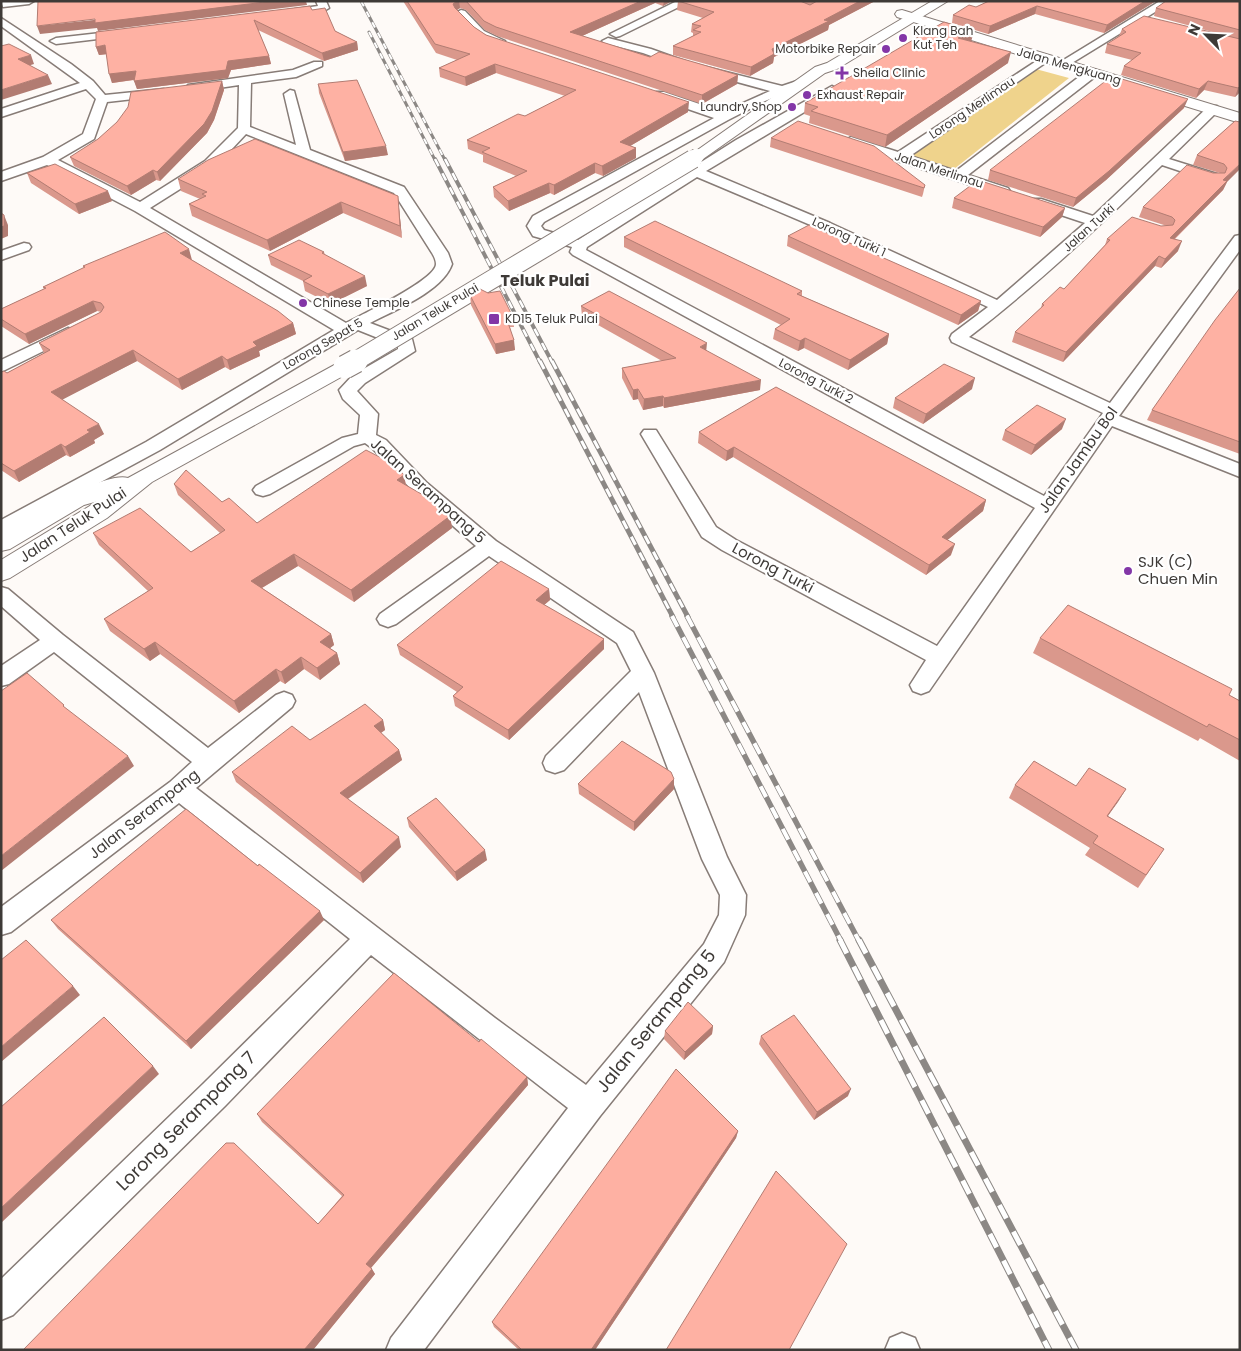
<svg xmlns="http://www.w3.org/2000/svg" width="1241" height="1351" font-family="Poppins,sans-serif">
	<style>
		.green { fill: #efd38c }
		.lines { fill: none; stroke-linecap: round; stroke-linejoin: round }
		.minor-casing { stroke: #877c77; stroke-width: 3 }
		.tertiary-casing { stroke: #877c77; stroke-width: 2 }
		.secondary-casing { stroke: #877c77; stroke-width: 2 }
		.minor { fill: #fff; fill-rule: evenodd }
		.tertiary { fill: #fff; fill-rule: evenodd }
		.secondary { fill: #fff; fill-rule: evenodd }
		.rail-far4-casing { stroke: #8c8885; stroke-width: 3 }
		.rail-far3-casing { stroke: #8c8885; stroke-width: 4 }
		.rail-far2-casing { stroke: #8c8885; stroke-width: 5 }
		.rail-far1-casing { stroke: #8c8885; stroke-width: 5.5 }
		.rail-casing { stroke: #8c8885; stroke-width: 7 }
		.rail-far4 { stroke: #fff; stroke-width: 2; stroke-dasharray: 6; stroke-linecap: butt }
		.rail-far3 { stroke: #fff; stroke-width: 2.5; stroke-dasharray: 8; stroke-linecap: butt }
		.rail-far2 { stroke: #fff; stroke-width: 3; stroke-dasharray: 9; stroke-linecap: butt }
		.rail-far1 { stroke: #fff; stroke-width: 4; stroke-dasharray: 12; stroke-linecap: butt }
		.rail { stroke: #fff; stroke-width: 5; stroke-dasharray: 15; stroke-linecap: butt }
		.secondary-bridge-far2-casing { stroke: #877c77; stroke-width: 16; stroke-linecap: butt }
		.secondary-bridge-far1-casing { stroke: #877c77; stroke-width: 20; stroke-linecap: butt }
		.secondary-bridge-casing { stroke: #877c77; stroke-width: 25; stroke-linecap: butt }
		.secondary-bridge-far2 { stroke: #fff; stroke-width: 14 }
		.secondary-bridge-far1 { stroke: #fff; stroke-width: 18 }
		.secondary-bridge { stroke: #fff; stroke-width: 23 }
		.wall { fill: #da988c }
		.shaded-wall { fill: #b27c72 }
		.building { fill: #feb1a3; stroke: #b27c72 }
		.poi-dot { fill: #8336a7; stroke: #fff; stroke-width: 2 }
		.labels { text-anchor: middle; stroke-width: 4.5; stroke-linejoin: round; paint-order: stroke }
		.far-poi-label { font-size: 12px; fill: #3e3a37; stroke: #fff; text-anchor: start }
		.far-street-label { font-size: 12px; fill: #3e3a37; stroke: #fff }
		.street-label { font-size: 15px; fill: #3e3a37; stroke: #fff }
		.poi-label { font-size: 15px; fill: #3e3a37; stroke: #fff; text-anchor: start }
		.far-district-label { font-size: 16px; font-weight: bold; fill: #3e3a37; stroke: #fff }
		.near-street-label { font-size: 18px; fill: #3e3a37; stroke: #fff }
	</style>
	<rect width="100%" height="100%" fill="#fefaf7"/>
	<path class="green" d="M 1032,68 L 1069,78 L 949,173 L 902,159 Z"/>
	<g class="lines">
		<defs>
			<path id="minor" d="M 1,1 L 34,1 L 29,4 L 3,7 Z
				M 316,1 L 326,1 L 329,8 L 324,11 L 283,17 L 278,14 L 283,11 L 318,6 Z
				M 677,1 L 691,1 L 620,36 L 616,37 L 610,34 Z
				M 1160,1 L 1173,1 L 1067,66 L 1063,68 L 1057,64 Z
				M 461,10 L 465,11 L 484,31 L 505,41 L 505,45 C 488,50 465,25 456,13 Z
				M 1,18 L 71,64 L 93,81 L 105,95 L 164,89 L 166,92 L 160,96 L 107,102 L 94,139 L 58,160 L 140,202 L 205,161 L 238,128 L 239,85 L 192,92 L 186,88 L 188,85 L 293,70 L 314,62 L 322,62 L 322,66 L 296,77 L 251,83 L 250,127 L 296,145 L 284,94 L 290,90 L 294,91 L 310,150 L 404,187 L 448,253 L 452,264 C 443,291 395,310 370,323 L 412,339 L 415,351 L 365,383 L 357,391 L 378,414 L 376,435 L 386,440 L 427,483 L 496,541 L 633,632 L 654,673 L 727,857 L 746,895 L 745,915 L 724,962 L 600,1116 L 424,1350 L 386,1350 L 391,1338 L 568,1108 L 371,955 L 225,1106 L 13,1315 L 1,1320 L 1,1279 L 203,1084 L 350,939 L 179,803 L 11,932 L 1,935 L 1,907 L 170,782 L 192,762 L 54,652 L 9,684 L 1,686 L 1,666 L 40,640 L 1,606 L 1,587 L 8,589 L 63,635 L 208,748 L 276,695 L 284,692 L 292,695 L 295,701 L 292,707 L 196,788 L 495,1018 L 586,1085 L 704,944 L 719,915 L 720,895 L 702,859 L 639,692 L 564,770 L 555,773 L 546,770 L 543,763 L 546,756 L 631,671 L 617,643 L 489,556 L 396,624 L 388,627 L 380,624 L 377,619 L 380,614 L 476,546 L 413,491 L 372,448 L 365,443 L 354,446 L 270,494 L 263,496 L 256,494 L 253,490 L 256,486 L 342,438 L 358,434 L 360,415 L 343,399 L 339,390 L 353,375 L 398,349 L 398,346 L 358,330 L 160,450 L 1,536 L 1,520 L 146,442 L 334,330 L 135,211 L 47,165 L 1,181 L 1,172 L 43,157 L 83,134 L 96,99 L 86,89 L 1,117 L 1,109 L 80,83 L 1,26 ZM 246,134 L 394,193 L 432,253 C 434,256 436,261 436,264 C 436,280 361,315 346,323 L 150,208 L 215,167 Z
				M 127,30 L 133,33 L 131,35 L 56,44 L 50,41 L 56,38 Z
				M 608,38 L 651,49 L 690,63 L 782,86 L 800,80 L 806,84 L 765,101 L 728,120 L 544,222 L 541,226 L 544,230 L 578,240 L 736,140 L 832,86 L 838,90 L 836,93 L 706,171 L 830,223 L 997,300 L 1085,223 L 1031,205 L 1029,202 L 1031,199 L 1041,199 L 1093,216 L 1209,106 L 1217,106 L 1219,109 L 1217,112 L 1169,159 L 1217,174 L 1219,177 L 1217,180 L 1207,180 L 1162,165 C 1100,226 1038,284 969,337 L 1110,403 L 1235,236 L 1240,235 L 1240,250 L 1119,416 L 1240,464 L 1240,477 L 1112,426 L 929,691 L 921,694 L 913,691 L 910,685 L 926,660 L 722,550 L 702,537 L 641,434 L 644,430 L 656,430 L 716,527 L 736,540 L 937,646 L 1035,508 L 573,255 L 570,252 L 572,247 L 533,236 L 527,226 L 533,216 L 714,118 L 656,98 L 654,95 L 656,92 L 664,92 L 723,112 L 770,91 L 682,67 L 643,53 L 604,43 L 602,41 ZM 697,177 L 820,229 L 988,307 L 952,334 L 950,338 L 952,342 L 1103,413 L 1044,496 L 586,250 L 587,247 Z
				M 1044,56 L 1050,59 L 1048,61 L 910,156 L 956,171 L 1088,70 L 1096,70 L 1096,76 L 968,175 L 1008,188 L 1010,191 L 1008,194 L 998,194 L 846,144 L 844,141 L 851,137 L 898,152 Z
				M 24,243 L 29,244 L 31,247 L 29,250 L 1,260 L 1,251 Z
				M 68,328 L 74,330 L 76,333 L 74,336 L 1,372 L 1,360 Z
				M 902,1333 L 915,1338 L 920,1350 L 885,1350 L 890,1338 Z"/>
			<path id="tertiary" d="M 902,10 L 1240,113 L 1240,123 L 897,17 L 895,14 L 897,11 Z"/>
			<path id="secondary" d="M 932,1 L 948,1 L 837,69 L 825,73 L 703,159 L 691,159 L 689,156 L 815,67 L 827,63 Z
				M 345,361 L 352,363 L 355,367 L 352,371 L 152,482 L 107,518 L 10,578 L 1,581 L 1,560 L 98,501 L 84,505 L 10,549 L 1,551 L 1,532 C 24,519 104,471 128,478 L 338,363 Z"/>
		</defs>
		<use href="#minor" class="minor-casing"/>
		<use href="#tertiary" class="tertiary-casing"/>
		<use href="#secondary" class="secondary-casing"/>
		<use href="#minor" class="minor"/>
		<use href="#tertiary" class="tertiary"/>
		<use href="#secondary" class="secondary"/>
		<defs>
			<path id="rail-far4" d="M 361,1 L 445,160
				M 369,32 L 435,160"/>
			<path id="rail-far3" d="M 435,159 L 540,362
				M 445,159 L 552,362"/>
			<path id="rail-far2" d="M 540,361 L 673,617
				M 552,361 L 688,617"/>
			<path id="rail-far1" d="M 672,616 L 841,941
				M 687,616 L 859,941"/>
			<path id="rail" d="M 840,940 L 1049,1350
				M 859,940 L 1076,1350"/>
		</defs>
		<use href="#rail-far4" class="rail-far4-casing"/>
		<use href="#rail-far3" class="rail-far3-casing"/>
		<use href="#rail-far2" class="rail-far2-casing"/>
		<use href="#rail-far1" class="rail-far1-casing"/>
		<use href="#rail" class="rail-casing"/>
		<use href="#rail-far4" class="rail-far4"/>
		<use href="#rail-far3" class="rail-far3"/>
		<use href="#rail-far2" class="rail-far2"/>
		<use href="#rail-far1" class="rail-far1"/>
		<use href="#rail" class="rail"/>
		<defs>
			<path id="secondary-bridge-far2" d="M 690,160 L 697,156"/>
			<path id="secondary-bridge-far1" d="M 354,362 L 693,159"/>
			<path id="secondary-bridge" d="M 345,367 L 356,361"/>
		</defs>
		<use href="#secondary-bridge-far2" class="secondary-bridge-far2-casing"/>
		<use href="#secondary-bridge-far1" class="secondary-bridge-far1-casing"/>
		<use href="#secondary-bridge" class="secondary-bridge-casing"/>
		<use href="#secondary-bridge-far2" class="secondary-bridge-far2"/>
		<use href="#secondary-bridge-far1" class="secondary-bridge-far1"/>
		<use href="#secondary-bridge" class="secondary-bridge"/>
	</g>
	<path class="wall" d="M 403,1 L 672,1 L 663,6 L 655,3 L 582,36 L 650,57 L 738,75 L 737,84 L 702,104 L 497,36 L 485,30 L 466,10 L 460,8 L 457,10 L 474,27 L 486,35 L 688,112 L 630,146 L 636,148 L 636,158 L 603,176 L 595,173 L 554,195 L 550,193 L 509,211 L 494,197 L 493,187 L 516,176 L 483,162 L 483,155 L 468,149 L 467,140 L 525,116 L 565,96 L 496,73 L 466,86 L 440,77 L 439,68 L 457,60 L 436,53 Z
		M 678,1 L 875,1 L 829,25 L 828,30 L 774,57 L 773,63 L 750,76 L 673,55 L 673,46 L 693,36 L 693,33 L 691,32 L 692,24 L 703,18 L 677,10 Z
		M 989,1 L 1156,1 L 1104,33 L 1035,14 L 988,34 L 952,23 L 953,15 L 976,7 Z
		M 1240,1 L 1240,92 L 1235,97 L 1204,90 L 1196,98 L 1121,75 L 1124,66 L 1132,60 L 1105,53 L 1107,44 L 1119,36 L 1122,29 L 1231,37 L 1154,16 L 1156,8 Z
		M 312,10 L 335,31 L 357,42 L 358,50 L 324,61 L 258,30 L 269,56 L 271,64 L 231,70 L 228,78 L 137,89 L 134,80 L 112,83 L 107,54 L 99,55 L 96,47 Z
		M 971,42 L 1008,63 L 885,147 L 809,123 L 810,116 L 804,114 L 805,103 Z
		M 222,81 L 224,90 L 214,120 L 207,133 L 160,181 L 156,180 L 131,195 L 74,166 L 70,157 Z
		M 318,84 L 388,155 L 345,161 L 319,93 Z
		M 1184,108 L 1106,180 L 1073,207 L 988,180 L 990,170 Z
		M 1235,121 L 1227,182 L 1223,190 L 1175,239 L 1178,251 L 1161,268 L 1155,266 L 1063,362 L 1012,342 L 1015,332 L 1041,308 L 1042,304 L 1064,289 L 1105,245 L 1107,239 L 1161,226 L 1167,226 L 1139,217 L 1143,207 L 1213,173 L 1220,173 L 1193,165 L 1197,155 Z
		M 771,138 L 925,185 L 923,194 L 922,197 L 770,147 Z
		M 27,173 L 112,201 L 79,214 L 31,183 Z
		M 178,179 L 399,208 L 402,238 L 343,213 L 270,251 L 192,216 L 189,204 L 200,199 L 181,191 Z
		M 954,198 L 1065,208 L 1062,217 L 1040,237 L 952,208 Z
		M 788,236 L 981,301 L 978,311 L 958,325 L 787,246 Z
		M 624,237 L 802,291 L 802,296 L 889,334 L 887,344 L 848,370 L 804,348 L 798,351 L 773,339 L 775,329 L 781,325 L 624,247 Z
		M 324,252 L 325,255 L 367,286 L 331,304 L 305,291 L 303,281 L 271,265 L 268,255 Z
		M 192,260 L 293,323 L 296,334 L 259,351 L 260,356 L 230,370 L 225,367 L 182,390 L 137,361 L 62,399 L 104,434 L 94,440 L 95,443 L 70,457 L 66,455 L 19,482 L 1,470 L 1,372 L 7,373 L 44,353 L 39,343 L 101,312 L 97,311 L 29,344 L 1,326 L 1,309 L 44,289 L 43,287 L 84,268 L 83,266 Z
		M 1240,288 L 1240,454 L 1147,420 L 1152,410 Z
		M 470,295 L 513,317 L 514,327 L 510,327 L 515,350 L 496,354 L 471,305 Z
		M 581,306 L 706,351 L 760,390 L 664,408 L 663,406 L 643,410 L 638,399 L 633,400 L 622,378 L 622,368 L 662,361 L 582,316 Z
		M 972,389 L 923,424 L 893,408 L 895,398 Z
		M 1062,429 L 1031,455 L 1002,440 L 1005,430 Z
		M 699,432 L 986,500 L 983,511 L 947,540 L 951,555 L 926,575 L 733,457 L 726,461 L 698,443 Z
		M 404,475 L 406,485 L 450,516 L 452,528 L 354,602 L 298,566 L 262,588 L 331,634 L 334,645 L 330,648 L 337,653 L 340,664 L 320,680 L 304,669 L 285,684 L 280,681 L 239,713 L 160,654 L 150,661 L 110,631 L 104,619 L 148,591 L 99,545 L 93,533 L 191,552 L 220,533 L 178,495 L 174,484 L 222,502 L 257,523 Z
		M 549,589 L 550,600 L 544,605 L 604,639 L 604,649 L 509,740 L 455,706 L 453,696 L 457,692 L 400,655 L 397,645 Z
		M 1040,638 L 1229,695 L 1240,701 L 1240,761 L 1200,738 L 1198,741 L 1033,653 Z
		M 383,720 L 385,730 L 381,733 L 399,750 L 402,760 L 348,799 L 401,847 L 363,883 L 236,782 L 232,772 L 310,740 Z
		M 578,784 L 674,789 L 634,831 L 579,794 Z
		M 1015,785 L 1076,786 L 1126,789 L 1108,816 L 1164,849 L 1138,888 L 1085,855 L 1090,848 L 1009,798 Z
		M 407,818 L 487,860 L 457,881 L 409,827 Z
		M 51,920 L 324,920 L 191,1049 L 58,929 Z
		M 713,1026 L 712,1034 L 684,1060 L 664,1039 L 665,1031 Z
		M 761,1036 L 848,1096 L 814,1120 L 759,1044 Z
		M 479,1042 L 527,1077 L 528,1085 L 371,1268 L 375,1274 L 313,1350 L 23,1350 L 318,1224 L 342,1196 L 262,1122 L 257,1114 Z
		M 738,1131 L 736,1138 L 595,1350 L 519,1350 L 494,1327 L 492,1322 Z"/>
	<path class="shaded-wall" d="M 273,1 L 306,1 L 307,5 L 98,31 L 97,28 L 40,34 L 37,26 Z
		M 457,1 L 459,1 L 460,8 L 454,12 L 453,4 Z
		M 641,1 L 656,1 L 655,3 L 571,41 L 570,32 Z
		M 664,1 L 672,1 L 663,6 Z
		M 860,1 L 875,1 L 829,25 L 828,30 L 774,57 L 773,63 L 750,76 L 751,67 L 772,49 L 824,20 Z
		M 1145,1 L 1156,1 L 1104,33 L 1107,25 Z
		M 1037,6 L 1035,14 L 988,34 L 990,26 Z
		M 974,31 L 971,42 L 958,38 Z
		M 357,42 L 358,50 L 324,61 L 322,53 Z
		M 105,45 L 108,54 L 99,55 L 96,47 Z
		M 1011,52 L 1008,63 L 885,147 L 887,135 Z
		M 31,55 L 34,64 L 21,68 L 18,59 Z
		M 269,56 L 271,64 L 231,70 L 228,78 L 137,89 L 134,81 L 228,61 Z
		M 495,64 L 496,73 L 466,86 L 465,77 Z
		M 136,71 L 139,79 L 112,83 L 109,74 Z
		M 48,75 L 52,84 L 1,100 L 1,90 Z
		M 738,75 L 737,84 L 702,104 L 702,95 Z
		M 222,81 L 224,90 L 214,120 L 207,133 L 160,181 L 157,172 Z
		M 1208,81 L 1204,90 L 1196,98 L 1199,89 Z
		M 1240,86 L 1240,92 L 1235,97 L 1238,88 Z
		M 1188,99 L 1184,108 L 1106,180 L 1073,207 L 1076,198 Z
		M 689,102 L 688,112 L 620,152 L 620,142 Z
		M 386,146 L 388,155 L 345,161 L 343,152 Z
		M 636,148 L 636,158 L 603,176 L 602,166 Z
		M 595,163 L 595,173 L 554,195 L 554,185 Z
		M 1240,164 L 1240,169 L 1227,182 L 1223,190 L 1166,247 L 1170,238 L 1223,180 Z
		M 153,170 L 156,180 L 131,195 L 127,186 Z
		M 549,183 L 550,193 L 509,211 L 508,201 Z
		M 108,191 L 112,201 L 79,214 L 75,204 Z
		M 398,196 L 399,208 L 402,238 L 400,226 Z
		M 341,202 L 343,213 L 270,251 L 267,240 Z
		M 1065,208 L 1062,217 L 1040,237 L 1043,227 Z
		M 4,215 L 8,225 L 8,236 L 1,239 L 1,227 Z
		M 1182,241 L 1178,251 L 1161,268 L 1165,259 Z
		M 189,249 L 192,260 L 183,263 L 180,253 Z
		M 1159,256 L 1155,266 L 1063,362 L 1066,352 Z
		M 365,276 L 367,286 L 331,304 L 328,294 Z
		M 93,301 L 97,311 L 29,344 L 25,334 Z
		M 981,301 L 978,311 L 958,325 L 961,315 Z
		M 293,323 L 296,334 L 259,351 L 260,356 L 230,370 L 227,360 L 253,342 Z
		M 889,334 L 887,344 L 848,370 L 850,360 Z
		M 805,338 L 804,348 L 798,351 L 800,341 Z
		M 514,340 L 515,350 L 496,354 L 495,344 Z
		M 707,343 L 706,353 L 700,347 Z
		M 133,350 L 137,361 L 56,403 L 51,392 Z
		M 222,356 L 225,367 L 182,390 L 178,379 Z
		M 975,378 L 972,389 L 923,424 L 926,414 Z
		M 761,380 L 760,390 L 664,408 L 664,398 Z
		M 638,389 L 638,399 L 633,400 L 633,390 Z
		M 663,396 L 663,406 L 643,410 L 644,399 Z
		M 1066,419 L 1062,429 L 1031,455 L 1035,445 Z
		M 99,424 L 104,434 L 94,440 L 95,443 L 70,457 L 65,447 L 87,430 Z
		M 61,444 L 66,455 L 19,482 L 14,471 Z
		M 734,447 L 733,457 L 726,461 L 727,451 Z
		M 404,475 L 406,487 L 397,480 Z
		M 986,500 L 983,511 L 939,547 L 942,537 Z
		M 450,516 L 452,528 L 354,602 L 351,590 Z
		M 955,544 L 951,555 L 926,575 L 929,565 Z
		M 294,554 L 298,566 L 255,592 L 251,581 Z
		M 549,589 L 550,600 L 537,611 L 536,600 Z
		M 331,634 L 334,645 L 324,653 L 320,642 Z
		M 604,639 L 604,649 L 509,740 L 508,730 Z
		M 155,642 L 160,654 L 150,661 L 144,649 Z
		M 337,653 L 340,664 L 320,680 L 317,668 Z
		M 301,657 L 304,669 L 285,684 L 281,672 Z
		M 276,669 L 280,681 L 239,713 L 234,701 Z
		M 383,720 L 385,730 L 376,736 L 374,726 Z
		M 399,750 L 402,760 L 343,802 L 340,793 Z
		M 128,756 L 134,766 L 1,871 L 1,856 Z
		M 674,779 L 674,789 L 634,831 L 634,822 Z
		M 1126,789 L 1118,802 L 1099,828 L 1107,816 Z
		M 399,837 L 401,847 L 363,883 L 360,873 Z
		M 485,850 L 487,860 L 457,881 L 455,872 Z
		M 320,911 L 324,920 L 191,1049 L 186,1041 Z
		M 73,986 L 80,995 L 1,1062 L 1,1047 Z
		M 713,1026 L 712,1034 L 684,1060 L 685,1052 Z
		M 153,1066 L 159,1074 L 1,1223 L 1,1208 Z
		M 527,1077 L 528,1085 L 370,1269 L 366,1264 Z
		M 851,1089 L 848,1096 L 814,1120 L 817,1112 Z
		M 738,1131 L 736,1138 L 595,1350 L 591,1350 Z
		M 372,1269 L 375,1274 L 313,1350 L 304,1350 Z"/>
	<path class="building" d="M 38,1 L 273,1 L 95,23 L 95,19 L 37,26 Z
		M 407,1 L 457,1 L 453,4 L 455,8 L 474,27 L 486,35 L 689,102 L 620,142 L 636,148 L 602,166 L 595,163 L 554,185 L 549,183 L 508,201 L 493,187 L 527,171 L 482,152 L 490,148 L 467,140 L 518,114 L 525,116 L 576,90 L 495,64 L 465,77 L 439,68 L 470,54 L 435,44 Z
		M 466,1 L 641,1 L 570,32 L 650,57 L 659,52 L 738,75 L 702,95 L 496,27 L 484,21 Z
		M 678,1 L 800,1 L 810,5 L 817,1 L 860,1 L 824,20 L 829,21 L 772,49 L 774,54 L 751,67 L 673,46 L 701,32 L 693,30 L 701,26 L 692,24 L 714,12 Z
		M 989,1 L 1145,1 L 1107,25 L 1037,6 L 990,26 L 953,15 L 969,5 L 976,7 Z
		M 1166,1 L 1240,1 L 1240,30 L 1156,8 Z
		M 310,6 L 312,10 L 325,8 L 335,31 L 357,42 L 322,53 L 254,20 L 269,56 L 228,61 L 226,70 L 134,81 L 136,71 L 109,74 L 105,45 L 96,47 L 96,32 Z
		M 1144,16 L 1240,39 L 1240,86 L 1238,88 L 1208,81 L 1199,89 L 1124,66 L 1141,53 L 1107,44 L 1126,32 L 1122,29 Z
		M 944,22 L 974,31 L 958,38 L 1011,52 L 887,135 L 811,111 L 818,107 L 805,103 Z
		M 9,44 L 31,55 L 18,59 L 48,75 L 1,90 L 1,46 Z
		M 1112,76 L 1188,99 L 1109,171 L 1076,198 L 990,170 Z
		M 357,80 L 386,146 L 343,152 L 318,84 Z
		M 222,81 L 212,111 L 204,124 L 157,172 L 153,170 L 127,186 L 70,157 L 98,139 L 117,122 L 128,107 L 131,92 Z
		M 798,121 L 874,146 L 925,185 L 924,188 L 771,138 Z
		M 1235,121 L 1240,122 L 1240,164 L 1223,180 L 1227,181 L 1170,238 L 1182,241 L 1165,259 L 1159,256 L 1066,352 L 1015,332 L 1044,305 L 1042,304 L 1060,287 L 1064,289 L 1110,240 L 1107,239 L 1132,217 L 1161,226 L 1173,225 L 1175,220 L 1172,217 L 1143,207 L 1187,165 L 1213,173 L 1225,173 L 1227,168 L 1224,164 L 1197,155 Z
		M 255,139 L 398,196 L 400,226 L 341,202 L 267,240 L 189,204 L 206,196 L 202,194 L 207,192 L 178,179 L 208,160 Z
		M 55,164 L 108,191 L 75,204 L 27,173 Z
		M 978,180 L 1065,208 L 1043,227 L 954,198 Z
		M 1,213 L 4,215 L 4,226 L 1,227 Z
		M 655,221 L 802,291 L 797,294 L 889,334 L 850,360 L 805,338 L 800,341 L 775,329 L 790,319 L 624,237 Z
		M 809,225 L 981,301 L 961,315 L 788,236 Z
		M 165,232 L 189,249 L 180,253 L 278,311 L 293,323 L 253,342 L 257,346 L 227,360 L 222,356 L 178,379 L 133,350 L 51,392 L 99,424 L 87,430 L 90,432 L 65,447 L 61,444 L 14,471 L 1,463 L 1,372 L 4,371 L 7,373 L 50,350 L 39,343 L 101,312 L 104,307 L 101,303 L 93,301 L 25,334 L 1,319 L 1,309 L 46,288 L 43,287 L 85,267 L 83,266 Z
		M 299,240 L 324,252 L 322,253 L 365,276 L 328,294 L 303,281 L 312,276 L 268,255 Z
		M 1240,288 L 1240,442 L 1152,410 L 1215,320 Z
		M 480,289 L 488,293 L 500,291 L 513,317 L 506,317 L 514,340 L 495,344 L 470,295 Z
		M 609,291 L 707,343 L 700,347 L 761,380 L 664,398 L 663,396 L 644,399 L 638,389 L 633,390 L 622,368 L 676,358 L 581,306 Z
		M 944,364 L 975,378 L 926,414 L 895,398 Z
		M 776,387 L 986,500 L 942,537 L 955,544 L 929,565 L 734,447 L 727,451 L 699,432 Z
		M 1037,405 L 1066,419 L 1035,445 L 1005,430 Z
		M 366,450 L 395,465 L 404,475 L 397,480 L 430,499 L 450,516 L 351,590 L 294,554 L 251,581 L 331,634 L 320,642 L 337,653 L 317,668 L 301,657 L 281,672 L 276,669 L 234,701 L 155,642 L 144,649 L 104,619 L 153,588 L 93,533 L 140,508 L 191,552 L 225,530 L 174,484 L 186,470 L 222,502 L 229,498 L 257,523 Z
		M 501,561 L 549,589 L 536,600 L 604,639 L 508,730 L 453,696 L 463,687 L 397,645 Z
		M 1068,605 L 1232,689 L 1229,695 L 1240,701 L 1240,740 L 1209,724 L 1207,727 L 1040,638 Z
		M 27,673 L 64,705 L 63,706 L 128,756 L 1,856 L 1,691 Z
		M 365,704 L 383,720 L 374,726 L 399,750 L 340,793 L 399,837 L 360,873 L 232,772 L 292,726 L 310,740 Z
		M 622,741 L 671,772 L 674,779 L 634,822 L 578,784 Z
		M 1034,761 L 1076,786 L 1089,768 L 1126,789 L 1107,816 L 1164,849 L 1146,875 L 1093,843 L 1098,836 L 1015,785 Z
		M 436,798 L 485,850 L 455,872 L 407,818 Z
		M 186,809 L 258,866 L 259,864 L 320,911 L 186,1041 L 51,920 Z
		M 26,940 L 73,986 L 1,1047 L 1,960 Z
		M 394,973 L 479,1042 L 481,1039 L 527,1077 L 366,1264 L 372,1269 L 304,1350 L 23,1350 L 226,1143 L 234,1143 L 318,1224 L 344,1195 L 257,1114 Z
		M 688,1002 L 713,1026 L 685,1052 L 665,1031 Z
		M 794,1015 L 851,1089 L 817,1112 L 761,1036 Z
		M 104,1017 L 153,1066 L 1,1208 L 1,1107 Z
		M 676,1069 L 738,1131 L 591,1350 L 522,1350 L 492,1322 Z
		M 776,1171 L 847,1244 L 789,1350 L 666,1350 Z"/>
	<g class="poi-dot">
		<circle cx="903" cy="38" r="5"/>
		<circle cx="886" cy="49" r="5"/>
		<path d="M839.5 65.5h5v5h5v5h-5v5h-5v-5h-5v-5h5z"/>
		<circle cx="807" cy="95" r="5"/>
		<circle cx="792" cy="107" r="5"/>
		<circle cx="303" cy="303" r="5"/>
		<rect x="488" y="313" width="12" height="12" rx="2.5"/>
		<circle cx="1128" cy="571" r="5"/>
	</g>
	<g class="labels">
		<g class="far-poi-label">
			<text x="913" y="35">Klang Bah<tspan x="913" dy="14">Kut Teh</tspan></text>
			<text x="876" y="53" text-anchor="end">Motorbike Repair</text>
			<text x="853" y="77">Sheila Clinic</text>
			<text x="817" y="99">Exhaust Repair</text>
			<text x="782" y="111" text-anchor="end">Laundry Shop</text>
			<text x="313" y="307">Chinese Temple</text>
			<text x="505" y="323">KD15 Teluk Pulai</text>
		</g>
		<g class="far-street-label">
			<text transform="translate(1069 66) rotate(16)" y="4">Jalan Mengkuang</text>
			<text transform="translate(972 108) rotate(-34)" y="4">Lorong Merlimau</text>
			<text transform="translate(939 170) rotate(18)" y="4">Jalan Merlimau</text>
			<text transform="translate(1089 228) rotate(-42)" y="4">Jalan Turki</text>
			<text transform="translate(849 237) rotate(24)" y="4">Lorong Turki 1</text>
			<text transform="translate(435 312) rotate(-31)" y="4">Jalan Teluk Pulai</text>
			<text transform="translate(323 344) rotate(-30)" y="4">Lorong Sepat 5</text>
			<text transform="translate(816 381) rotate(28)" y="4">Lorong Turki 2</text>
		</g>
		<g class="street-label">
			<text transform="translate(1078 460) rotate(-55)" y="5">Jalan Jambu Bol</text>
			<text transform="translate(428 491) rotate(42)" y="5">Jalan Serampang 5</text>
			<text transform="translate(73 525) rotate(-33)" y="5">Jalan Teluk Pulai</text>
			<text transform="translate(773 568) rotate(28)" y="5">Lorong Turki</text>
			<text transform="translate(144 814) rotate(-38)" y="5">Jalan Serampang</text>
		</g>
		<g class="poi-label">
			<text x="1138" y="567">SJK (C)<tspan x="1138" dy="17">Chuen Min</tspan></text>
		</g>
		<g class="far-district-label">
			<text x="545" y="286">Teluk Pulai</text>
		</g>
		<g class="near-street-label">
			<text transform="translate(656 1021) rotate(-51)" y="6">Jalan Serampang 5</text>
			<text transform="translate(186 1121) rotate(-45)" y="6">Lorong Serampang 7</text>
		</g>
	</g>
	<rect width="1241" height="1351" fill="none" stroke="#3e3a37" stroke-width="5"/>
	<g transform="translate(1206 35) rotate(294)" stroke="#ffffff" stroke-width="4" paint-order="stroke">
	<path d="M0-4L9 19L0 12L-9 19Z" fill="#3e3a37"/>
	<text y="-8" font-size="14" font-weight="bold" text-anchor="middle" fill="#3e3a37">N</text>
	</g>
</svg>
